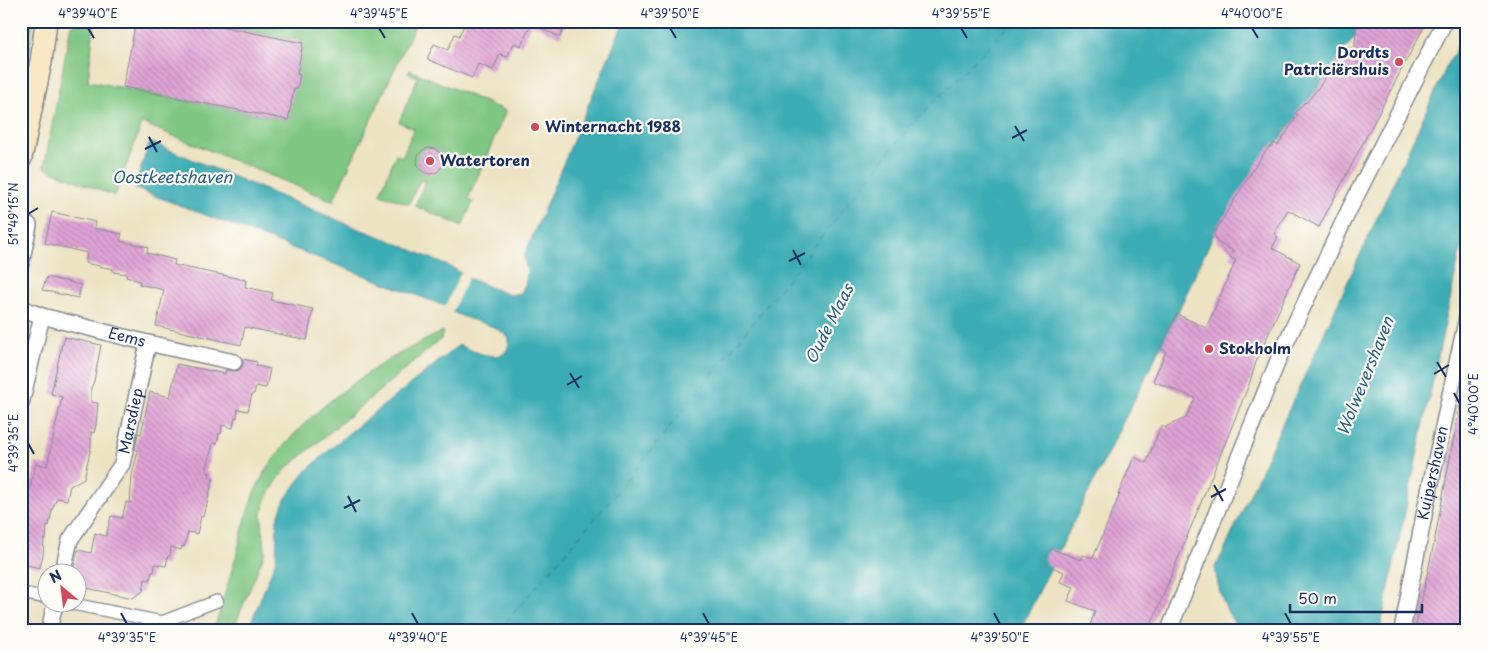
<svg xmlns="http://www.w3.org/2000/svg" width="1488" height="651" font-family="'Playpen Sans',sans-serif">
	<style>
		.grass { fill: #7fc682; stroke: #4d7a70 }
		.water { fill: #3aacb3; stroke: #2a6e88 }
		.pier { fill: #ede3c3 }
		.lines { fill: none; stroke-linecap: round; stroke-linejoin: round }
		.ferry { stroke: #276180; stroke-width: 1; stroke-dasharray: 6 5; stroke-linecap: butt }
		.building { fill: url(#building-back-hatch) }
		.pedestrian-casing { stroke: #848990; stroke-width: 14 }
		.minor-casing { stroke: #848990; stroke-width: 18 }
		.secondary-casing { stroke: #848990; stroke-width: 24 }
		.pedestrian { stroke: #fff; stroke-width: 11 }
		.minor { stroke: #fff; stroke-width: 15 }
		.secondary { stroke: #fae7c3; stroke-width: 21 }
		.ticks { fill: none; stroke: #1b2f5e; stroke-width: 2 }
		.poi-dot { fill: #d1495b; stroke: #fdfcf7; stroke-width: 2 }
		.labels { text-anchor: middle; stroke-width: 4.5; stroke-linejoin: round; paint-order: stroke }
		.poi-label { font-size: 15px; font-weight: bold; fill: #1b2f5e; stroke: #fdfcf7; text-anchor: start }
		.street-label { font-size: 15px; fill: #1b2f5e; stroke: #fdfcf7 }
		.water-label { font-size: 16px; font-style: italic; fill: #276180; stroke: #fdfcf7 }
		.neatline { fill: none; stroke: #1b2f5e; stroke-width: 2 }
		.ticks-label { font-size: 12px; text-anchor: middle; fill: #1b2f5e }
	</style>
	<defs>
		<pattern id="building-back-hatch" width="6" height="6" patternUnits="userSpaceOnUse" patternTransform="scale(1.25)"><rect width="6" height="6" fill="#e0a3d6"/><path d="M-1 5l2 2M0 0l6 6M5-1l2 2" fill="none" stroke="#b585b1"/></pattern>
	</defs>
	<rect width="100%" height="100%" fill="#fdfcf7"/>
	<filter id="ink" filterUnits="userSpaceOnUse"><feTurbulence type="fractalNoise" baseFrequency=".02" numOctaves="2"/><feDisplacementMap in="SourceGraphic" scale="10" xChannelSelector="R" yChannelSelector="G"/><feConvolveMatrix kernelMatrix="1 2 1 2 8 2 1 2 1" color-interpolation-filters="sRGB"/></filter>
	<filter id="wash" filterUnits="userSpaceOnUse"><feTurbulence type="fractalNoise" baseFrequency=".0096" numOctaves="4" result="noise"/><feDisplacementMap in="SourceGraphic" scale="20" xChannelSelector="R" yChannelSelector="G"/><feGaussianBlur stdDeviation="1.12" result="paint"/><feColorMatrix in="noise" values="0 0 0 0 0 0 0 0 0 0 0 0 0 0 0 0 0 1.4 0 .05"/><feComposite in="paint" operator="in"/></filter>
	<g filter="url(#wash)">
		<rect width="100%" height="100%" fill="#ede3c3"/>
		<path class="grass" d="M 21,21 L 33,21 L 31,41 L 21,98 Z
			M 196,21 L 417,21 L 333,201 L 142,123 L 115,196 L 44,168 L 71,25 L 94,25 L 88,81 L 288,120 L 302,41 Z
			M 410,70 L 506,111 L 468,199 L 473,202 L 462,226 L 415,206 L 425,182 L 420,180 L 409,204 L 380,194 L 396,154 L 402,157 L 414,129 L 399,122 L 418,77 L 408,73 Z
			M 443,331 L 441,339 L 286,469 C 275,484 262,500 262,519 C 262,530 265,541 265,552 L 233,630 L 214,630 C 222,604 229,579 237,553 C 243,529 248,503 260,481 C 285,434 335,394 379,366 C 399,353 422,342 443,331 Z"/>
		<path class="water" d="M 624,21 L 1366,21 L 1218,225 L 1177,314 L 1020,630 L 248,630 L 276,560 L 277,519 L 285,499 L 306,471 L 344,437 L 459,345 C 473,351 510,369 509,339 C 495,320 463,323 445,306 L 134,188 L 149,144 L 153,143 L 354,227 L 394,242 L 455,269 L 468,278 L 509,295 L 521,293 C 529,279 527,271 524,256 Z
			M 1467,29 L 1467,220 L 1380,630 L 1240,630 C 1224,612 1218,590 1215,567 L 1223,553 L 1446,68 Z"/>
		<path class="pier" d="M 462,270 L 469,276 L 451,315 L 444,309 Z"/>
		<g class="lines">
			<path class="ferry" d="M 499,630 L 625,483 L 910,126 L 1014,21"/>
		</g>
		<g id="blocks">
			<path class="building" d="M 136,21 L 195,21 L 303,43 L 297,74 L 300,75 L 297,89 L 294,89 L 288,120 L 123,87 Z
				M 466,21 L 567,21 L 560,37 L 531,24 L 521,46 L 514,43 L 507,57 L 500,54 L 493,70 L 478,64 L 472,78 L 427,59 L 434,44 L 448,50 L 455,34 L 459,36 Z
				M 1364,21 L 1368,21 L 1374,25 L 1376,23 L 1380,26 L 1383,21 L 1427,21 L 1319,227 L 1288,210 L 1274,234 L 1278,237 L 1272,248 L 1300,263 L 1256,362 L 1250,382 L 1149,630 L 1103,630 L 1090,625 L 1095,611 L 1068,601 L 1074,587 L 1060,582 L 1064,572 L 1047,565 L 1044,558 L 1048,552 L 1052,549 L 1081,560 L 1083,555 L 1093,558 L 1120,494 L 1118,495 L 1134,457 L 1146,463 L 1161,426 L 1166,428 L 1167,426 L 1186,418 L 1195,398 L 1153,381 L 1166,351 L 1160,348 L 1177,314 L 1206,328 L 1236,260 L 1230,257 L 1233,251 L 1217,242 L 1214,233 L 1259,160 L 1269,147 L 1271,147 L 1274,143 L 1278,145 L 1298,115 L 1295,113 L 1305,102 L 1306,103 L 1316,91 L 1344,50 L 1354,55 L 1356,30 L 1360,24 Z
				M417 161a13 13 0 1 1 26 0a13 13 0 1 1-26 0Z
				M 52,212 L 95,222 L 94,228 L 122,234 L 120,241 L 148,247 L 147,253 L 175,260 L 174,265 L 246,280 L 245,287 L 273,293 L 271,300 L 313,309 L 307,340 L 245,327 L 241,345 L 156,326 L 164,290 L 139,284 L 140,281 L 126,277 L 127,274 L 113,272 L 113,269 L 85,263 L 87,253 L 45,243 Z
				M 47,277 L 81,285 L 78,298 L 42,290 Z
				M 65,337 L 101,345 L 94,381 L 91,388 L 91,402 L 98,403 L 96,425 L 94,433 L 91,432 L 91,447 L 84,478 L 70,486 L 67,500 L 57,498 L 52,510 L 49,526 L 47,525 L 46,540 L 44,539 L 43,555 L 40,568 L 21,564 L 21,489 L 29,491 L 36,463 L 47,466 L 62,397 L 51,394 L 62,344 L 63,344 Z
				M 243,359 L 257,362 L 256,366 L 270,369 L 266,388 L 256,386 L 254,394 L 252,394 L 248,411 L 238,409 L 237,418 L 235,417 L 233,428 L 222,425 L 221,434 L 219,433 L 217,444 L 213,443 L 206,472 L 210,473 L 209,477 L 213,478 L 206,508 L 205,508 L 203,517 L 201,516 L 197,534 L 188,532 L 184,547 L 182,546 L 181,550 L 171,547 L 170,556 L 168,556 L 166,566 L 155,564 L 154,572 L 152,572 L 150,580 L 145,579 L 143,591 L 133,598 L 82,587 L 84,579 L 78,577 L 78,574 L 72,574 L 78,550 L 91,553 L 95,533 L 106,536 L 111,516 L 122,518 L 126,502 L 130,503 L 132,476 L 138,450 L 135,450 L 138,433 L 141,434 L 150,392 L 170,397 L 177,364 L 225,374 L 226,370 L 236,371 L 241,369 L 243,364 Z
				M 1460,405 L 1467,406 L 1467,630 L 1415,630 L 1434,543 Z"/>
		</g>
	</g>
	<g filter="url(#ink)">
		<use href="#blocks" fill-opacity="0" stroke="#848990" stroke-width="1"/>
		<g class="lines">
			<defs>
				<path id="pedestrian" d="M 21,593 L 48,598
					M 73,604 L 162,622 L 168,630
					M 162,622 L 217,601"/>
				<g id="minor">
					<path d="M 21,223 L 29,225 L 21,264"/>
					<path id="s1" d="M 21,308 L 42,316 L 148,343 L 234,362"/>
					<path d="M 21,404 L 42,316"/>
					<path id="s2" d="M 62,574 L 70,540 L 122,464 L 148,343"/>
					<path d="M 49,630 L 55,604"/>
					<path d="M 1169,630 L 1281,353 L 1350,208 L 1445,21"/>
					<path id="s3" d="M 1402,630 L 1426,505 L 1467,317"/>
				</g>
				<path id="secondary" d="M 21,158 L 41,62 L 46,21"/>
			</defs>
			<use href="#pedestrian" class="pedestrian-casing"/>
			<use href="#minor" class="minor-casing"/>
			<use href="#secondary" class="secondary-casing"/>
			<use href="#pedestrian" class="pedestrian"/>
			<use href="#minor" class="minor"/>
			<use href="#secondary" class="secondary"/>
		</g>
	</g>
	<path class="ticks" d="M 88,28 L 94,38M 379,28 L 385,38M 670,28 L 676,38M 961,28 L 967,38M 1252,28 L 1258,38M 1015,126 L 1024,141M 149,137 L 157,152M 1012,138 L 1027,130M 145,149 L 161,141M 28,214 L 38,208M 793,250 L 801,265M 789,261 L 805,253M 1437,362 L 1446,377M 570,373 L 579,388M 1434,374 L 1449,365M 567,385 L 582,376M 1454,393 L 1460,404M 28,443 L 34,454M 1214,485 L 1223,501M 348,496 L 356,512M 1211,497 L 1226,489M 344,508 L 360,500M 121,613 L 127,624M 412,613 L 418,624M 703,613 L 709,624M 994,613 L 1000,624M 1285,613 L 1291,624"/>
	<g class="poi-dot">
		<circle cx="1399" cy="62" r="5"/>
		<circle cx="535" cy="127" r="5"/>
		<circle cx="430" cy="161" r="5"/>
		<circle cx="1209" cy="349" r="5"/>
	</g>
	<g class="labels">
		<g class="poi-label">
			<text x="1389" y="58" text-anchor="end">Dordts<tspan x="1389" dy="17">Patriciërshuis</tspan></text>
			<text x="545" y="132">Winternacht 1988</text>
			<text x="440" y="166">Watertoren</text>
			<text x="1219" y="354">Stokholm</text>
		</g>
		<g class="street-label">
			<text dy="5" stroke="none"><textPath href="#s1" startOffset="110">Eems</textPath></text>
			<text dy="5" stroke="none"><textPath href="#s2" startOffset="171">Marsdiep</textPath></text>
			<text dy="5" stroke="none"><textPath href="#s3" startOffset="160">Kuipershaven</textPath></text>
		</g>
		<g class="water-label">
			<text x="172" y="183">Oostkeetshaven</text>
			<text transform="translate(829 324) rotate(-63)" y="6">Oude Maas</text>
			<text transform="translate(1365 376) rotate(-68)" y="6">Wolwevershaven</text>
		</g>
	</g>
	<rect width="1488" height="651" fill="none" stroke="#fdfcf7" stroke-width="55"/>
	<g transform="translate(62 588) rotate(331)"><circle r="24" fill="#fdfcf7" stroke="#a3aaba"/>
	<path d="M0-4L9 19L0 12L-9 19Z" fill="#d1495b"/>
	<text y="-8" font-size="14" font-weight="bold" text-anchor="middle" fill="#1b2f5e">N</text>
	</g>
	<path d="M1290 604v8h132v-8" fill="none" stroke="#1b2f5e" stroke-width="2.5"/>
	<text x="1298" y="604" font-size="15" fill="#1b2f5e" stroke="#fdfcf7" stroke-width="4" paint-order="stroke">50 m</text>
	<rect x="28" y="28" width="1432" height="596" class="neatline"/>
	<g class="ticks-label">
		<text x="88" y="18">4°39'40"E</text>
		<text x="379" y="18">4°39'45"E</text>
		<text x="670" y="18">4°39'50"E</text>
		<text x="961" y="18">4°39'55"E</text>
		<text x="1252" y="18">4°40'00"E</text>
		<text transform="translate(14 214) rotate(-90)" y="4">51°49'15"N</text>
		<text transform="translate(1474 404) rotate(-90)" y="4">4°40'00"E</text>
		<text transform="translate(14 443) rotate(-90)" y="4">4°39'35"E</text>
		<text x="127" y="642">4°39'35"E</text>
		<text x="418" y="642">4°39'40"E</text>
		<text x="709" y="642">4°39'45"E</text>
		<text x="1000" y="642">4°39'50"E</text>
		<text x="1291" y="642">4°39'55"E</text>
	</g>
</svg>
